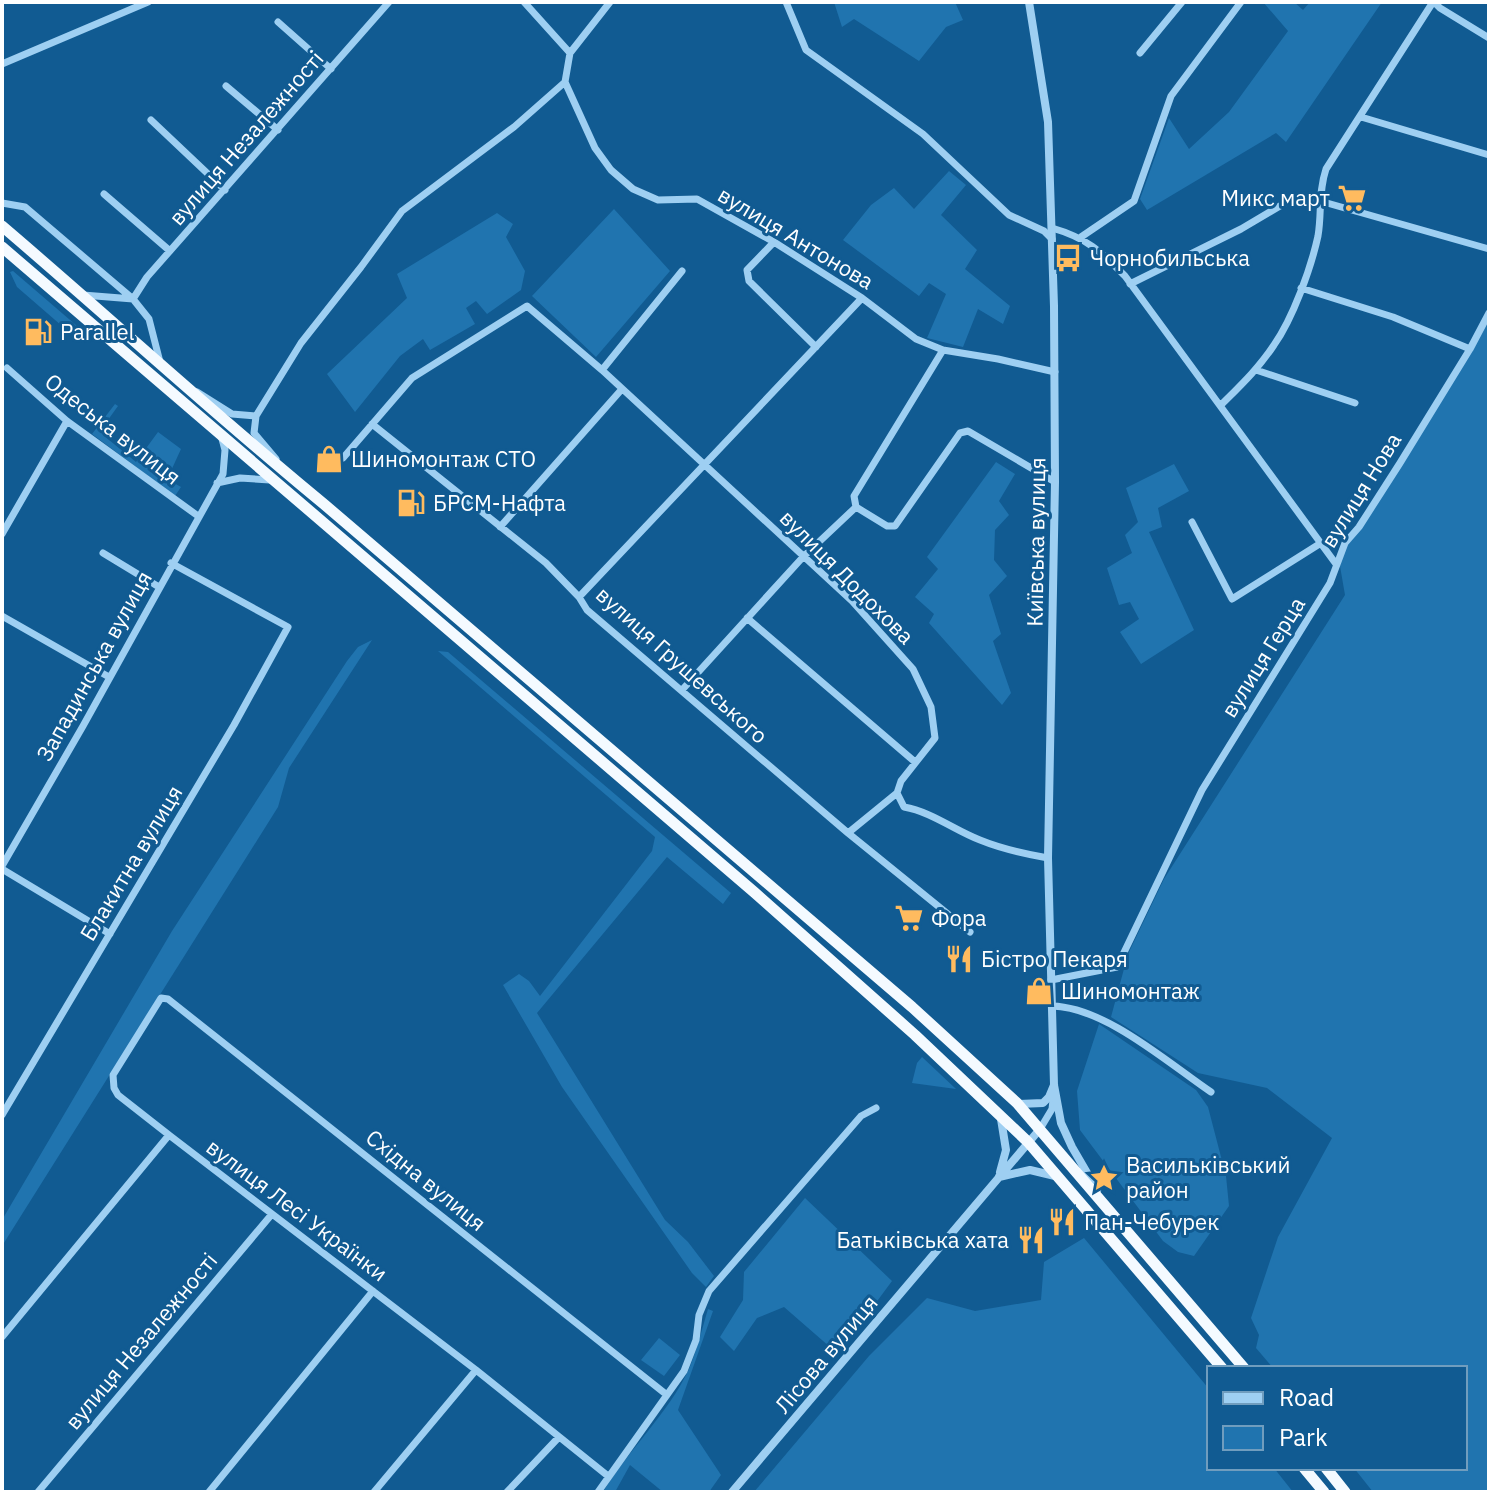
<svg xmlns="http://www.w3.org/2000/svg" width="1491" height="1494" font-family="'IBM Plex Sans',sans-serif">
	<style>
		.green { fill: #2074af }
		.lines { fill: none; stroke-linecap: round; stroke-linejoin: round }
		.minor { stroke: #9ecff2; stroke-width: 7 }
		.tertiary { stroke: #9ecff2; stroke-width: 8 }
		.trunk { stroke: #f4faff; stroke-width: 11 }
		.labels { text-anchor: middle; stroke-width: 6; stroke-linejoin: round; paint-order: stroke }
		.street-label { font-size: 22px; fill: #fff; stroke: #115b92 }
		.poi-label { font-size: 22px; fill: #fff; stroke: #115b92; text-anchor: start }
	</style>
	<rect width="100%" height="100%" fill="#115b92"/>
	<path class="green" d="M 834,2 L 955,2 L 963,20 L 946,27 L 919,61 L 854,19 L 842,27 Z
		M 1263,2 L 1294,2 L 1303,10 L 1310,2 L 1382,2 L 1286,142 L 1276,133 L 1147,210 L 1140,199 L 1169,118 L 1189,149 L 1229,112 L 1288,31 Z
		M 949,171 L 966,185 L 941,215 L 977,250 L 965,269 L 1010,306 L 1003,324 L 978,309 L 963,347 L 927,338 L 946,294 L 929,283 L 919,296 L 843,240 L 871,205 L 894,188 L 914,209 Z
		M 614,209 L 670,271 L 596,357 L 532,296 Z
		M 497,213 L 513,224 L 506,237 L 525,271 L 521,290 L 487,314 L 476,301 L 466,308 L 475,324 L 430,350 L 423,339 L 400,356 L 355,412 L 327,374 L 407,298 L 397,274 Z
		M 13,271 L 91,338 L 77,339 L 17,287 L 10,272 Z
		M 1489,309 L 1489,1492 L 1373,1492 L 1354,1468 L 1465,1468 L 1465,1368 L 1273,1368 L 1256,1348 L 1259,1335 L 1251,1318 L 1278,1237 L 1332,1138 L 1267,1088 L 1198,1073 L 1111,1017 L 1128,954 L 1164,879 L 1345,595 L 1340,566 L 1345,543 L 1380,499 Z
		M 115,404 L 118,406 L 105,424 L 109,428 L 103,435 L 136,462 L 158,432 L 181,449 L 170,473 L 177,479 L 174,483 L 181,487 L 175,496 L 92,434 Z
		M 996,462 L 1015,474 L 999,501 L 1009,515 L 995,530 L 994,560 L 1007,576 L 989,595 L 1001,634 L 993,641 L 1011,693 L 1002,705 L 929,623 L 934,614 L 915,597 L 938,569 L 927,557 Z
		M 1174,464 L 1189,491 L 1158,508 L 1162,527 L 1149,532 L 1194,630 L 1141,664 L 1120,632 L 1139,619 L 1130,602 L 1119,605 L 1107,568 L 1132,553 L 1125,535 L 1138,522 L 1126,488 Z
		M 372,640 L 289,768 L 278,807 L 2,1246 L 2,1220 L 172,931 L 347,661 L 358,647 Z
		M 438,651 L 448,652 L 731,893 L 723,904 L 667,857 L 537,1013 L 665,1220 L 688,1242 L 714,1276 L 706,1287 L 692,1273 L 562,1087 L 503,985 L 519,974 L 529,981 L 540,996 L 652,851 L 655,837 Z
		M 1099,1024 L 1196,1090 L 1208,1107 L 1226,1176 L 1229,1206 L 1194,1256 L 1178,1252 L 1163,1241 L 1080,1130 L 1077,1091 Z
		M 922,1057 L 956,1089 L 912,1083 L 917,1063 Z
		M 805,1198 L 892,1281 L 838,1354 L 784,1307 L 757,1318 L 734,1351 L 720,1337 L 743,1300 L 744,1272 Z
		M 1084,1238 L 1209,1389 L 1209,1468 L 1274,1468 L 1293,1492 L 754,1492 L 869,1356 L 927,1298 L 975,1311 L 1041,1300 L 1044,1262 Z
		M 708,1309 L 713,1311 L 678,1410 L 721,1475 L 709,1492 L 663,1492 L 630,1465 L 615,1492 L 603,1492 C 629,1449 668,1414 689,1369 C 697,1350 702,1329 708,1309 Z
		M 659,1338 L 680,1355 L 664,1376 L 641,1360 Z"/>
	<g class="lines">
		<path class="minor" d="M 786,2 L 806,50 L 923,134 L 1009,215 L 1044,231 L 1052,239
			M 1434,2 L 1440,8 L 1489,38
			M 278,22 L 331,69
			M 570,53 L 610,2
			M 1140,53 L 1182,2
			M 2,64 L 148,2
			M 565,82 L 595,148 L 611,170 L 633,189 L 658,200 L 697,199 L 774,242 L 862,298 L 916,339 L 943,350 L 998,359 L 1055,372
			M 226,86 L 278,130
			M 1361,117 L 1489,155
			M 151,120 L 225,190
			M 104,194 L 170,251
			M 2,203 L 25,207 L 133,299 L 147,277 L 389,2
			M 1052,228 C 1087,238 1100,251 1125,276 L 1336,564
			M 1081,237 L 1134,201 L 1171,96 L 1241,2
			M 774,242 L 747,270 L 749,281 L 816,347
			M 1130,284 L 1241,229 L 1290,200 L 1320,201 L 1489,249
			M 1301,288 L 1393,317 L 1470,349
			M 83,295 L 133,299 L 149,319 L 160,362
			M 7,368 L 67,421 L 198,516
			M 602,370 L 682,271
			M 1256,370 L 1355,403
			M 197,392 L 232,414 L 256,416
			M 1221,405 C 1240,386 1259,368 1274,345 C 1293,318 1311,268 1318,236 C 1322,213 1318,193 1326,169 L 1433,2
			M 372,424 L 546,563 L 579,597 L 587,610 L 848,833 L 970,932
			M 343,458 L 412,378 L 527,306 L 602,370 L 852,601 L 913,669 L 931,707 L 935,738 L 901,781 L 897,793 L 904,807 C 932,812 954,830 980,840 C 1002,849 1025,854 1048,858
			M 276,459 L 254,433 L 256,416 L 301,343 L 361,267 L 402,211 L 514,127 L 565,82 L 570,53 L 524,2
			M 217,483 L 240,478 L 270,480
			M 856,507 L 887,526 L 895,526 L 960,433 L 968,431 L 1055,482
			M 1192,522 L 1232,599 L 1321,543
			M 500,527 L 622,389
			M 2,534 L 67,421
			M 103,553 L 159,587
			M 579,597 L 862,298
			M 2,616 L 109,677
			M 747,618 L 915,762
			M 682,690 L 803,557 L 856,507 L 854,496 L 943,350
			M 848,833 L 897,793
			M 2,866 L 83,726 L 223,474 L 225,450 L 221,435
			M 2,869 L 110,934
			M 1051,980 L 1117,967 L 1202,790 L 1330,583 L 1345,543 L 1359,527 L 1400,463 L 1470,349 L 1489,313
			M 1052,1006 C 1105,1007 1168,1063 1211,1092
			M 2,1115 L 234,725 L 288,627 L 171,563
			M 1040,1129 L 1052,1109 L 1054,1091
			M 169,1135 L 118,1095 L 114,1088 L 113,1075 L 161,998 L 168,999 L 667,1395
			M 2,1337 L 169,1135 L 476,1370 L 608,1476
			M 38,1492 L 272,1214
			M 209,1492 L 373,1291
			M 374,1492 L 476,1370
			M 507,1492 L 559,1437
			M 598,1492 L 684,1371 L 696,1340 L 699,1315 L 709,1291 L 861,1116 L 876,1108"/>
		<path class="tertiary" d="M 1029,2 L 1048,122 L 1054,306 L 1055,482 L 1048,858 L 1054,1085 L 1061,1123 L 1072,1147 L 1097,1190
			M 1019,1104 L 1043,1103 L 1049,1097 L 1054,1085
			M 1000,1172 L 1006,1150 L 1001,1119
			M 999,1177 L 1030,1170 L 1055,1176
			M 732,1492 L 1040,1129"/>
		<path class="trunk" d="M 2,226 C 110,318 215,415 325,505 L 912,1007 L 1017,1103 L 1244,1368
			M 2,247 L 754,892 L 915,1035 L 1028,1142 L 1222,1368
			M 1304,1468 L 1324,1492
			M 1326,1468 L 1345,1492"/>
	</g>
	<defs>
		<symbol id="supermarket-bare" viewBox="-9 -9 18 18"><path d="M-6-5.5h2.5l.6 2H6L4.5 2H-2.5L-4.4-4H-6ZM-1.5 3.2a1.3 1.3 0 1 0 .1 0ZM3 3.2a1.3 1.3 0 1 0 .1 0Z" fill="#ffbb5f" stroke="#115b92" stroke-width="2.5" paint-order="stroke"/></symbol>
		<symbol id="bus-bare" viewBox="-9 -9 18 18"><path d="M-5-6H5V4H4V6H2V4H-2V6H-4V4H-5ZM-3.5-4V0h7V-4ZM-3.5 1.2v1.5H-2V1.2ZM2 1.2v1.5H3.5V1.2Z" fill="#ffbb5f" stroke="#115b92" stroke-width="2.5" paint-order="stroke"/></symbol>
		<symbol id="fuel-bare" viewBox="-9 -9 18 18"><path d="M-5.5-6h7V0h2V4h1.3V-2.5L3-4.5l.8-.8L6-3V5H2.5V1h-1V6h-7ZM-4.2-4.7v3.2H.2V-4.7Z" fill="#ffbb5f" stroke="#115b92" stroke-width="2.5" paint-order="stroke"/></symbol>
		<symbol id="shop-bare" viewBox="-9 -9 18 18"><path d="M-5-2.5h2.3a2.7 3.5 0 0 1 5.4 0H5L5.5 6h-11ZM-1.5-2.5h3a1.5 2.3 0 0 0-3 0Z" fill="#ffbb5f" stroke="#115b92" stroke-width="2.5" paint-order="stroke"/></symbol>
		<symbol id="restaurant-bare" viewBox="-9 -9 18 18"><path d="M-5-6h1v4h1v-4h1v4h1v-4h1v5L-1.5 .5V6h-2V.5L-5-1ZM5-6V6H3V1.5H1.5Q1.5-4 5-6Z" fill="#ffbb5f" stroke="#115b92" stroke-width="2.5" paint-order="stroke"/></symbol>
		<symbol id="sight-bare" viewBox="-9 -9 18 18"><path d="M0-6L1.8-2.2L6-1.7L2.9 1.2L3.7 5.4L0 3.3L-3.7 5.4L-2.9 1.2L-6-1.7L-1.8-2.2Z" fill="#ffbb5f" stroke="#115b92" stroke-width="2.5" paint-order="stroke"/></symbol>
	</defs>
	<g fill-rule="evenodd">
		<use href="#supermarket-bare" x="1332" y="178" width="40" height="40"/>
		<use href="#bus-bare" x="1048" y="238" width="40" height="40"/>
		<use href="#fuel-bare" x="18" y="312" width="40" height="40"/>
		<use href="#shop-bare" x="309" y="439" width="40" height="40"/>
		<use href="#fuel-bare" x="391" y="483" width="40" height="40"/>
		<use href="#supermarket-bare" x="889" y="898" width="40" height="40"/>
		<use href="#restaurant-bare" x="939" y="939" width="40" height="40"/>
		<use href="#shop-bare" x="1019" y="971" width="40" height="40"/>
		<use href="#sight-bare" x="1084" y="1158" width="40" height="40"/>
		<use href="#restaurant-bare" x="1042" y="1202" width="40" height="40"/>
		<use href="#restaurant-bare" x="1011" y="1220" width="40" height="40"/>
	</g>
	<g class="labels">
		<g class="street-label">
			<text transform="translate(246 138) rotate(-49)" y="8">вулиця Незалежності</text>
			<text transform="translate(796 238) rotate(31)" y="8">вулиця Антонова</text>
			<text transform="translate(113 429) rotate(38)" y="8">Одеська вулиця</text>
			<text transform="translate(1361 490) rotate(-58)" y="8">вулиця Нова</text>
			<text transform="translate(1036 542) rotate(-89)" y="8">Київська вулиця</text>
			<text transform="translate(847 577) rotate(45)" y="8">вулиця Додохова</text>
			<text transform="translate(1263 657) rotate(-58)" y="8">вулиця Герца</text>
			<text transform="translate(682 665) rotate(42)" y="8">вулиця Грушевського</text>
			<text transform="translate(94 666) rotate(-61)" y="8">Западинська вулиця</text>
			<text transform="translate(131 863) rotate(-59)" y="8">Блакитна вулиця</text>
			<text transform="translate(426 1180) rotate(39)" y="8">Східна вулиця</text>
			<text transform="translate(297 1210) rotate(37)" y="8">вулиця Лесі Українки</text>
			<text transform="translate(141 1341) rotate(-50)" y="8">вулиця Незалежності</text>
			<text transform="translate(826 1354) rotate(-50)" y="8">Лісова вулиця</text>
		</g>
		<g class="poi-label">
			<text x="1330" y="206" text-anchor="end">Микс март</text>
			<text x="1090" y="266">Чорнобильська</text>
			<text x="60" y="340">Parallel</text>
			<text x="351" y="467">Шиномонтаж СТО</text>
			<text x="433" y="511">БРСМ-Нафта</text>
			<text x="931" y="926">Фора</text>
			<text x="981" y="967">Бістро Пекаря</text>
			<text x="1061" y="999">Шиномонтаж</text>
			<text x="1126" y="1173">Васильківський<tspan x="1126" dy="25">район</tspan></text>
			<text x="1084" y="1230">Пан-Чебурек</text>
			<text x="1009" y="1248" text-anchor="end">Батьківська хата</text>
		</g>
	</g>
	<rect width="1491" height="1494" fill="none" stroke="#ffffff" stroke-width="8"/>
	<rect x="1207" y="1366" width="260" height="104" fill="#115b92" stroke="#709dbe" stroke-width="2"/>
	<rect x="1223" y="1392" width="40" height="12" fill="#9ecff2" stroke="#709dbe" stroke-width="2"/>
	<text x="1279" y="1406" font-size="24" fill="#ffffff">Road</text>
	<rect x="1223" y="1426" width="40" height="24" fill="#2074af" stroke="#709dbe" stroke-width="2"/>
	<text x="1279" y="1446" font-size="24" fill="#ffffff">Park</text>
</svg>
